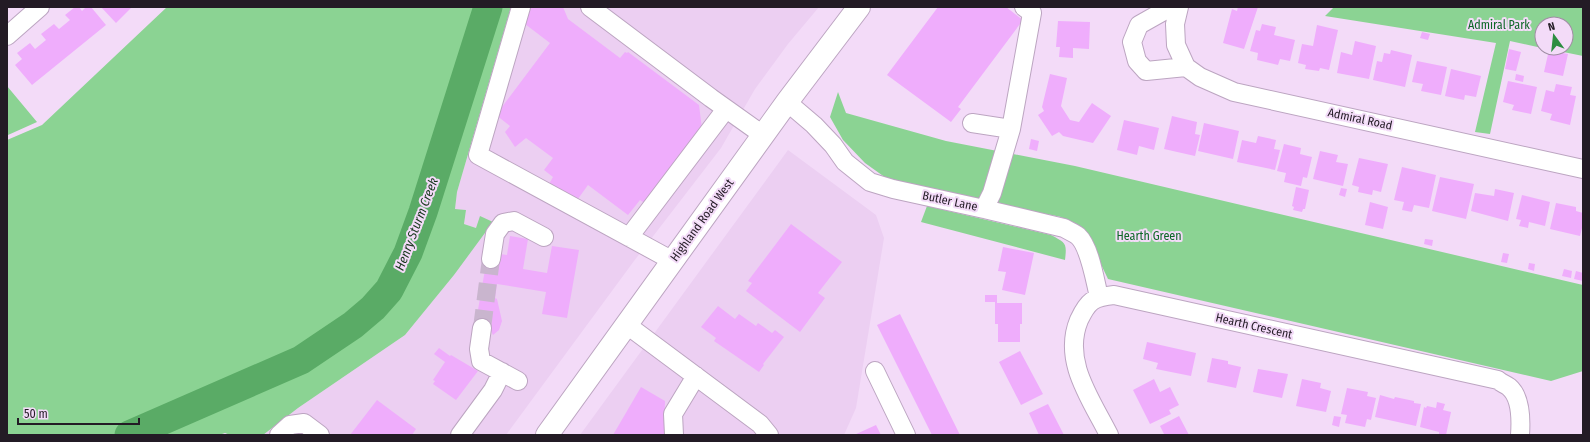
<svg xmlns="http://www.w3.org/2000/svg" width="1590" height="442" font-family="'Fira Sans Condensed',sans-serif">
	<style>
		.built { fill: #eccff2 }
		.green { fill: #8bd393 }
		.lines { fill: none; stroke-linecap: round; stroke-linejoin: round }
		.river { stroke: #5aab66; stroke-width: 29 }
		.building { fill: #efadfc }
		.minor-tunnel { stroke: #c9b5ce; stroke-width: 18; stroke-dasharray: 18 9; stroke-linecap: butt }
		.minor-casing { stroke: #bca5c1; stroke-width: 20 }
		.major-casing { stroke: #bca5c1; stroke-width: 24 }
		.minor { stroke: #fff; stroke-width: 18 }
		.major { stroke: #fff; stroke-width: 22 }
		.labels { text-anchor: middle; stroke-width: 4; stroke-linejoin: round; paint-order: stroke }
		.park-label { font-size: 12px; fill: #0c6726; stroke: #f3dbf8 }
		.street-label { font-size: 12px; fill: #231b25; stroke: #f3dbf8 }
		.water-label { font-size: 13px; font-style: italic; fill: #16371b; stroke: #f3dbf8 }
	</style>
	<rect width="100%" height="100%" fill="#f3dbf8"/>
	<path class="built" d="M 511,7 L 819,7 L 788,44 L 755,89 L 721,148 L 634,261 L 506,435 L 263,435 L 298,408 L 405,335 L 454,275 L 476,228 L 464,224 L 466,210 L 455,209 L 457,192 Z
		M 788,150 L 876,215 L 884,238 L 856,408 L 844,435 L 580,435 Z"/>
	<path class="green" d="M 167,7 L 511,7 L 457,192 L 455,209 L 466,210 L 464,224 L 476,228 L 480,216 L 493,222 L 454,275 L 405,335 L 298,408 L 263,435 L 230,435 L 225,433 L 219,435 L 7,435 L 7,140 L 42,125 Z
		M 1334,7 L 1583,7 L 1583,56 L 1544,48 L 1566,48 L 1566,24 L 1542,24 L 1542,48 L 1510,41 L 1490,134 L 1475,132 L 1496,43 L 1325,16 Z
		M 7,86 L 37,122 L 8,135 L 7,132 Z
		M 838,92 L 846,113 L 946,141 L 1075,166 L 1583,285 L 1583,371 L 1551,381 L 1108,279 L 1085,231 L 1061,217 L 1006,206 L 886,178 L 865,163 L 843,140 L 830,117 Z
		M 927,206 L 1051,235 C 1066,243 1067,243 1065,260 L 921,222 Z"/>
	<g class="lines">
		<path class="river" d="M 129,435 L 301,360 L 353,325 L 373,308 L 389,290 L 408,253 L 423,212 L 488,7"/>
	</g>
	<path class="building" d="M 75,7 L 79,7 L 82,11 L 86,7 L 91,7 L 106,25 L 32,85 L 15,65 L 22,59 L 17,53 L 30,43 L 35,49 L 46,40 L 41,34 L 54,24 L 59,29 L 70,20 L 65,15 Z
		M 101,7 L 132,7 L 116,23 Z
		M 530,7 L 563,7 L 568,19 L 620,58 L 625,52 L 627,53 L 628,52 L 699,105 L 702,129 L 646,204 L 640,200 L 628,215 L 588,185 L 575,203 L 549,184 L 553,177 L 544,170 L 553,158 L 526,138 L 515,147 L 505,132 L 510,126 L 496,115 L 550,43 L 525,24 Z
		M 938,7 L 1006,7 L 1023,20 L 958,107 L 961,109 L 951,122 L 887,75 Z
		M 1238,7 L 1258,7 L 1244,49 L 1223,43 L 1232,9 L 1237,11 Z
		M 1058,21 L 1090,22 L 1089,49 L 1073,48 L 1073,58 L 1059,57 L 1060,47 L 1056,47 Z
		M 1262,24 L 1276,27 L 1274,35 L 1295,40 L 1290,61 L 1280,59 L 1278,65 L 1257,60 L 1258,53 L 1250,51 L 1256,30 L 1260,31 Z
		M 1317,25 L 1338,30 L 1329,70 L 1320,68 L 1319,71 L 1305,69 L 1306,65 L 1298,63 L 1302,44 L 1313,46 Z
		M 1422,32 L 1430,34 L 1428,40 L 1420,38 Z
		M 1355,41 L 1376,46 L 1369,79 L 1337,73 L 1341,52 L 1352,55 Z
		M 1509,49 L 1521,52 L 1516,71 L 1505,69 Z
		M 1391,50 L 1412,55 L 1405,87 L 1373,80 L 1377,61 L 1382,62 L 1384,53 L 1390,54 Z
		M 1549,50 L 1568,54 L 1563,76 L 1544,72 Z
		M 1417,61 L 1447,67 L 1441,95 L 1421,91 L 1423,84 L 1412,82 Z
		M 1451,69 L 1481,76 L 1476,97 L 1465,95 L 1464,100 L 1445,96 Z
		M 1050,74 L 1067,78 L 1061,106 L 1070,120 L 1079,122 L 1092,103 L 1111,116 L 1093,143 L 1063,136 L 1059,132 L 1052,136 L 1038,115 L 1044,111 L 1042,107 Z
		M 1516,74 L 1524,76 L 1523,82 L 1515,80 Z
		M 1508,81 L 1537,87 L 1531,114 L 1512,110 L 1514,105 L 1503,102 Z
		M 1556,84 L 1572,87 L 1570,95 L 1576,96 L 1570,125 L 1550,120 L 1552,114 L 1541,111 L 1546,90 L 1554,92 Z
		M 1172,116 L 1197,122 L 1195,134 L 1200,135 L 1195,156 L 1164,149 Z
		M 1124,120 L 1159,128 L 1154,150 L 1139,146 L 1137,155 L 1117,150 Z
		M 1204,123 L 1239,131 L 1233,159 L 1198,151 Z
		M 1258,136 L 1276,140 L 1274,149 L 1280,150 L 1275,170 L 1237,162 L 1242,140 L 1256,143 Z
		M 1031,139 L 1039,141 L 1037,151 L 1029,149 Z
		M 1284,144 L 1301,148 L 1300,154 L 1312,157 L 1307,178 L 1303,177 L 1301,186 L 1284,182 L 1286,173 L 1277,171 Z
		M 1320,151 L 1338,155 L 1336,162 L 1348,164 L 1343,186 L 1313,179 Z
		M 1359,158 L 1388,164 L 1381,192 L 1373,190 L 1372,195 L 1358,192 L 1359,187 L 1352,185 Z
		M 1402,167 L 1436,175 L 1429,208 L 1414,205 L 1412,212 L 1402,210 L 1404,202 L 1394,200 Z
		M 1440,177 L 1474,184 L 1466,219 L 1432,211 Z
		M 1296,187 L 1309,190 L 1305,209 L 1303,209 L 1302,212 L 1293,210 L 1294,207 L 1292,206 Z
		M 1341,188 L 1347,189 L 1345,197 L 1339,195 Z
		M 1495,189 L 1514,193 L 1508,221 L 1471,211 L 1475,193 L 1494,196 Z
		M 1522,195 L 1550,202 L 1545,226 L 1529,222 L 1528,228 L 1519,226 L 1521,220 L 1516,219 Z
		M 1370,202 L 1388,207 L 1383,229 L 1365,225 Z
		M 1556,203 L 1576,207 L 1576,211 L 1583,213 L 1583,224 L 1580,236 L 1550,229 Z
		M 791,224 L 842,262 L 818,293 L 825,298 L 800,332 L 746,291 L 752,283 L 748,281 Z
		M 510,236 L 528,239 L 523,269 L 547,273 L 552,246 L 579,250 L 567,318 L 542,314 L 546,292 L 497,284 L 495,298 L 497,299 L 502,321 L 499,330 L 493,335 L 490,329 L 475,327 L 487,258 L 500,254 L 507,255 Z
		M 1425,239 L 1433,240 L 1432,246 L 1424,244 Z
		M 1003,247 L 1034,253 L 1025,295 L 1002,290 L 1006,272 L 998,271 Z
		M 1503,253 L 1509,254 L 1507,263 L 1501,262 Z
		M 1529,263 L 1535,264 L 1534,271 L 1528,269 Z
		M 1564,269 L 1572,271 L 1571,278 L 1562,276 Z
		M 1576,271 L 1583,273 L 1583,281 L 1574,279 Z
		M 985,295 L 997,295 L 997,303 L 1022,303 L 1022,324 L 1020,324 L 1020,342 L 998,342 L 998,324 L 995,324 L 995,302 L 985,302 Z
		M 718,306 L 735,319 L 739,314 L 756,326 L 758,323 L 772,333 L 775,330 L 784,337 L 763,364 L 764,365 L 759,372 L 714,341 L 716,338 L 701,327 Z
		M 900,314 L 960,435 L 932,435 L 877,325 Z
		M 1147,342 L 1196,353 L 1191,376 L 1156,369 L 1158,363 L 1143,359 Z
		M 439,348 L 450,356 L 451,355 L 478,371 L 456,400 L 433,384 L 435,381 L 433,380 L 445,362 L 434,354 Z
		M 1020,351 L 1043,394 L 1021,405 L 999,362 Z
		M 1212,358 L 1228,361 L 1228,364 L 1241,367 L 1236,388 L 1207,382 Z
		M 1258,369 L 1288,374 L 1282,398 L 1253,392 Z
		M 1154,379 L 1160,392 L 1170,387 L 1179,405 L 1169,410 L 1171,414 L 1150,424 L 1133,390 Z
		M 1302,379 L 1321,383 L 1320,388 L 1331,391 L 1326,412 L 1296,406 Z
		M 641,387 L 665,401 L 664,435 L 613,435 Z
		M 1347,388 L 1368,392 L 1367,396 L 1376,398 L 1371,420 L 1367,419 L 1365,427 L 1345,423 L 1347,415 L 1341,414 Z
		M 1380,395 L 1394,399 L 1395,397 L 1414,401 L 1414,403 L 1421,404 L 1416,426 L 1375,417 Z
		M 377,400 L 416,429 L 412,435 L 350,435 Z
		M 1437,402 L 1445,404 L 1443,410 L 1451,412 L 1446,435 L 1439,434 L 1439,432 L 1420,427 L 1424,407 L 1426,408 L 1427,406 L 1436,408 Z
		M 1048,404 L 1064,435 L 1039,435 L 1029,413 Z
		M 1179,416 L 1189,435 L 1161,435 L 1164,434 L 1160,426 Z
		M 1334,416 L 1341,417 L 1339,427 L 1332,425 Z
		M 876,425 L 881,435 L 854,435 Z"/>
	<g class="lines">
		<path class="minor-tunnel" d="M 482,328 L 491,259"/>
		<defs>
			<path id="minor" d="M 521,7 L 478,155 L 673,261
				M 590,7 L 711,98 L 763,135
				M 1171,7 L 1139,25 L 1132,42 L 1137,61 L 1146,71 L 1186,67
				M 1179,7 L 1175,24 L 1176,45 L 1186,67 L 1200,77 L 1234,92 L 1583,169
				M 7,36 L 40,7
				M 787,102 L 814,125 L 833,145 L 845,162 L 870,182 L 893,189 L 984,209 L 1064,228 C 1069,231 1074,233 1078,236 C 1090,247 1095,281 1099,297
				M 972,123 L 1011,129 L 1032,13 L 1024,7
				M 984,209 L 992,193 L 1011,129
				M 629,237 L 726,109
				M 491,259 L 495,234 L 503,223 L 514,221 L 544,237
				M 627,325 L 760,424 L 769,435
				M 482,328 L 479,349 L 481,361 L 518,381
				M 875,371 L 906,435
				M 279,435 L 290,425 L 304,423 L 320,435
				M 460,435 L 493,390 L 502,372
				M 674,435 L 673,414 L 696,376
				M 1109,435 C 1091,399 1062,361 1079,320 C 1088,301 1093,297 1114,295 L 1498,380 C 1501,383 1505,384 1509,387 C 1521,397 1521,421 1520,435"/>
			<path id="major" d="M 547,435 L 787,102 L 859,7"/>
		</defs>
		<use href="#minor" class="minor-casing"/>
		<use href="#major" class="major-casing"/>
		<use href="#minor" class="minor"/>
		<use href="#major" class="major"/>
	</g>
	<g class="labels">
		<g class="park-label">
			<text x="1499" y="29">Admiral Park</text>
			<text x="1149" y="240">Hearth Green</text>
		</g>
		<g class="street-label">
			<text transform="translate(1360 119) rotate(12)" y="4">Admiral Road</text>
			<text transform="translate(950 201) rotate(12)" y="4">Butler Lane</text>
			<text transform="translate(702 220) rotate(-54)" y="4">Highland Road West</text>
			<text transform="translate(1254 326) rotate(13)" y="4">Hearth Crescent</text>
		</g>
		<g class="water-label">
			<text transform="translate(416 224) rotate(-69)" y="5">Henry Sturm Creek</text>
		</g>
	</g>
	<rect width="1590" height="442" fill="none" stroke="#231b25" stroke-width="16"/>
	<g transform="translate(1554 36) rotate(345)"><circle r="19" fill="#f3dbf8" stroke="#a08ea4"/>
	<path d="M0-3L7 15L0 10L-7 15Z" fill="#2c8d41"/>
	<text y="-6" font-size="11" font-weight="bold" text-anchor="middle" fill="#231b25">N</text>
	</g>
	<path d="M18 418v6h121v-6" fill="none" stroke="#231b25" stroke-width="2"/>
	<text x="24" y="418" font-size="12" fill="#231b25" stroke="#f3dbf8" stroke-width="3" paint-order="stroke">50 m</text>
</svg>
